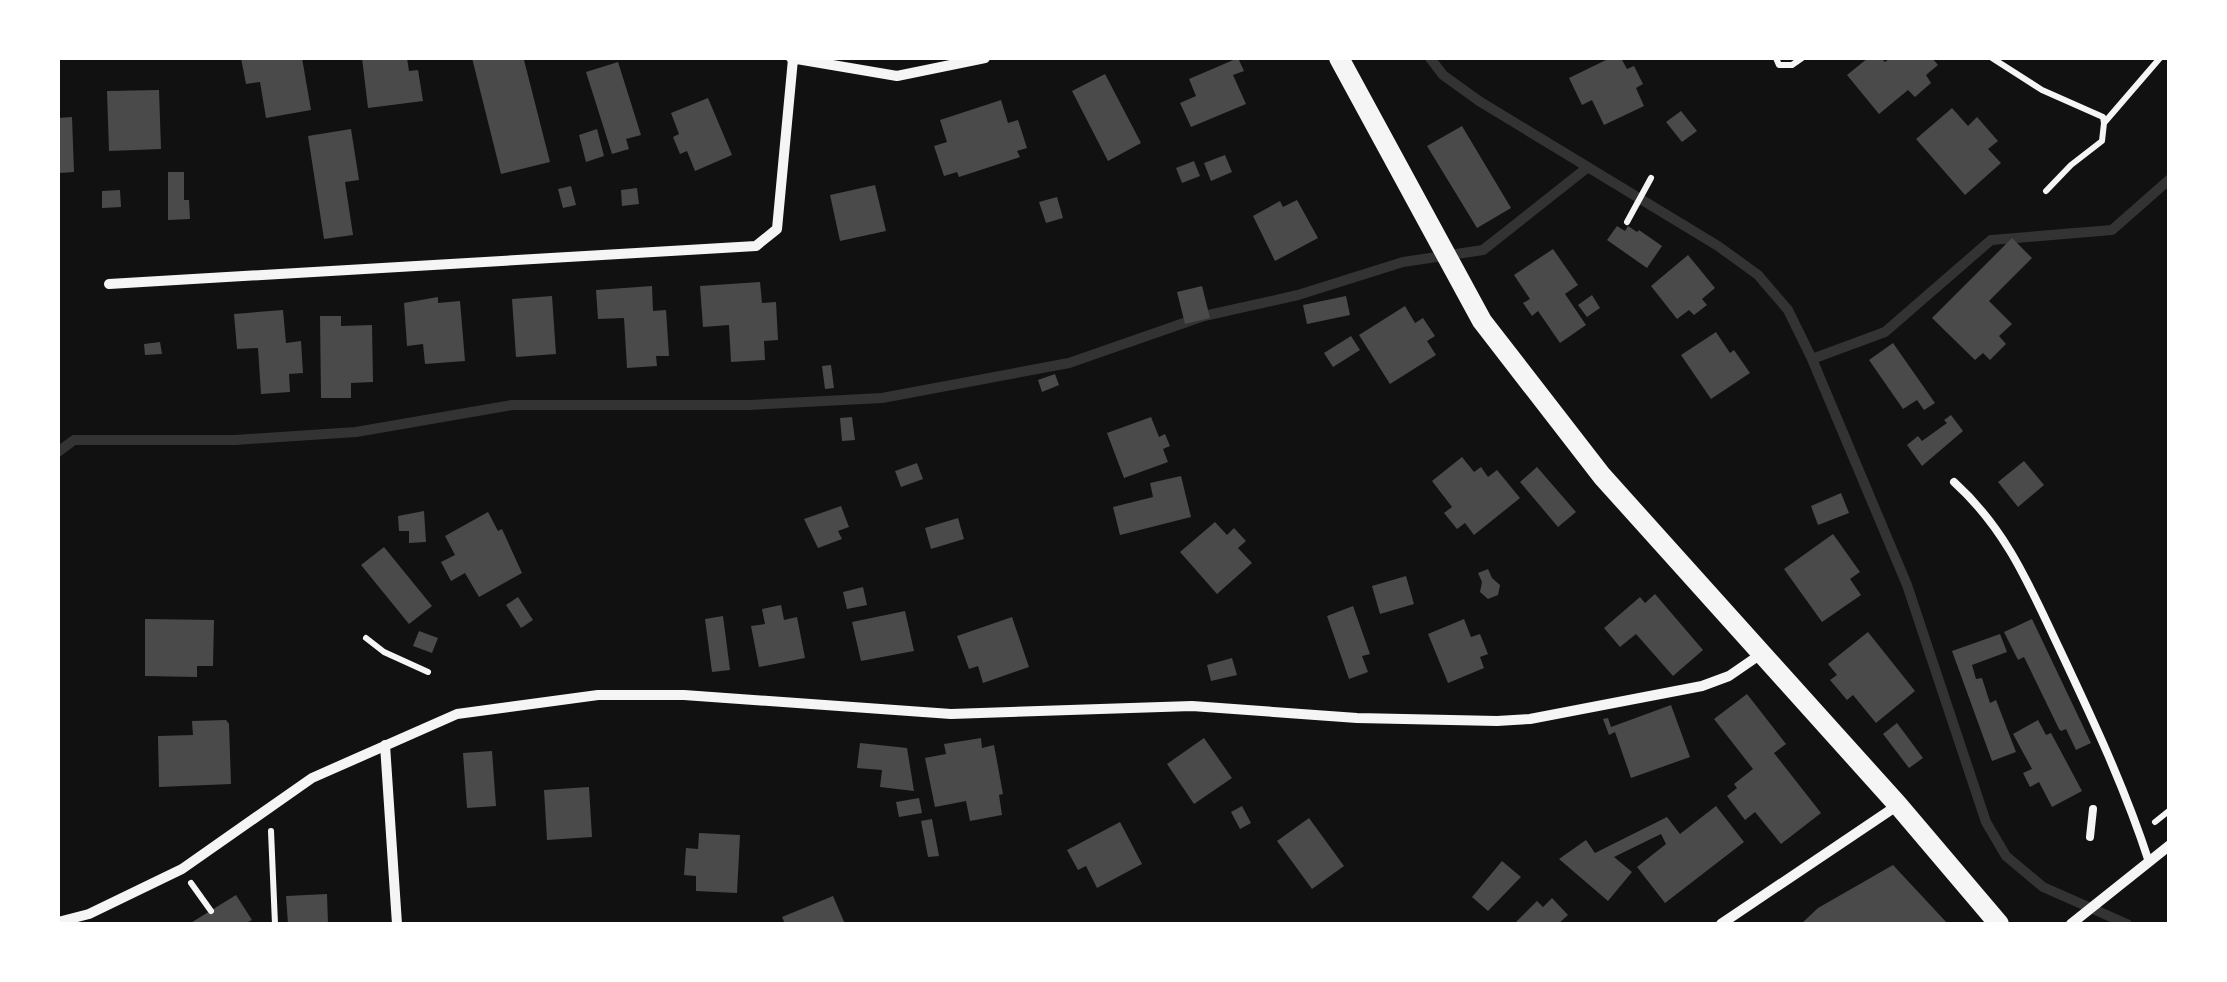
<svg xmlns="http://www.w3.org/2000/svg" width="2227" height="982" font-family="Mulish,sans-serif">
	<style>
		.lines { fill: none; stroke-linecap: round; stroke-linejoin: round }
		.stream { stroke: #333; stroke-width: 10 }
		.building { fill: #4a4a4a }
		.path { stroke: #f5f5f5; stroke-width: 6 }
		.service { stroke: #f5f5f5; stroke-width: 8 }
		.minor { stroke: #f5f5f5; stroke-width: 10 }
		.secondary { stroke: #f5f5f5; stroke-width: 20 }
	</style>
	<rect width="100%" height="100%" fill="#111"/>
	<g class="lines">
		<path class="stream" d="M 1430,58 L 1443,75 L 1479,101 L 1718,246 L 1758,275 L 1788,310 L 1812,359 L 1907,585 L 1986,822 L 2006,856 L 2043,887 L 2127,924
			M 1812,359 L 1885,332 L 1991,240 L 2112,230 L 2170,179
			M 58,452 L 74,440 L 235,440 L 356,432 L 512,405 L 749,405 L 882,398 L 1069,363 L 1204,316 L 1298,295 L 1403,262 L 1483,250 L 1588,167"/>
	</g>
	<path class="building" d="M 241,58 L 302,58 L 311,110 L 266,118 L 260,82 L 246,84 Z
		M 362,58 L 407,58 L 409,71 L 418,70 L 423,101 L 368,108 Z
		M 472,58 L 524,60 L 550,162 L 501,174 Z
		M 1238,58 L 1244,71 L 1233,75 L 1246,104 L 1191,127 L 1180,103 L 1196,96 L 1189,79 Z
		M 1610,58 L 1621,58 L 1627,69 L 1634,66 L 1643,84 L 1636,88 L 1644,106 L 1604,125 L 1592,100 L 1582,105 L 1569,78 Z
		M 1868,58 L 1881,58 L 1885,62 L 1890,58 L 1932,58 L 1938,65 L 1926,75 L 1931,83 L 1915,97 L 1908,90 L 1879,114 L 1847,75 Z
		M 618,62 L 641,135 L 626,139 L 629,149 L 612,154 L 586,72 Z
		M 1105,74 L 1141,143 L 1108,161 L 1072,91 Z
		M 159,90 L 161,149 L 109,151 L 107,91 Z
		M 708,98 L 732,155 L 695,171 L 687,151 L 680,154 L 673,137 L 679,134 L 671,113 Z
		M 1001,100 L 1008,123 L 1018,120 L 1027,148 L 1017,151 L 1020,157 L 959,177 L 957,172 L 944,176 L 934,146 L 947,142 L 940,120 Z
		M 1952,108 L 1968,126 L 1977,117 L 1998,141 L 1988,149 L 2001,163 L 1965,195 L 1916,139 Z
		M 1681,111 L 1697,131 L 1682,142 L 1666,122 Z
		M 72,117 L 74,172 L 58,173 L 58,118 Z
		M 1462,126 L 1511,208 L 1477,228 L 1427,146 Z
		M 351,129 L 359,180 L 345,182 L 353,235 L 324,239 L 308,136 Z
		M 597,129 L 604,156 L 586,162 L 579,135 Z
		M 1225,155 L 1232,172 L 1211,181 L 1204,163 Z
		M 1194,161 L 1200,176 L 1182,183 L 1176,168 Z
		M 168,172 L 184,172 L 184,200 L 189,200 L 190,219 L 168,220 Z
		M 875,185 L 886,231 L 840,241 L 830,195 Z
		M 571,186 L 576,205 L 563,208 L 558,189 Z
		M 637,188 L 639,204 L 622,206 L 621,190 Z
		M 120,190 L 121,207 L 102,208 L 102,191 Z
		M 1057,197 L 1063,218 L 1046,223 L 1039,202 Z
		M 1297,200 L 1318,238 L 1275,261 L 1253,216 L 1280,201 L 1283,207 Z
		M 1617,226 L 1625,231 L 1628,226 L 1637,232 L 1639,230 L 1662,246 L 1647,268 L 1607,240 Z
		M 2012,238 L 2032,258 L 1989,301 L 2012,324 L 1999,336 L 2006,344 L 1990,360 L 1983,353 L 1975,360 L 1932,318 Z
		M 1553,249 L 1578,285 L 1565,294 L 1586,325 L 1560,343 L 1538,311 L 1532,316 L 1523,303 L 1530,299 L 1514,275 Z
		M 1688,255 L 1715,288 L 1702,299 L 1707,305 L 1694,315 L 1689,310 L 1677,319 L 1651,286 Z
		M 760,282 L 762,303 L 776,302 L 778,340 L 764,341 L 765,360 L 731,362 L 729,325 L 703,327 L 700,286 Z
		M 652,286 L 653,311 L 666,310 L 669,356 L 656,356 L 657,366 L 627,368 L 624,318 L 598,319 L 596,290 Z
		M 1202,286 L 1210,318 L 1185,324 L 1177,292 Z
		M 1592,295 L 1600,308 L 1587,317 L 1578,305 Z
		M 552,296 L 556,354 L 516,357 L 512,299 Z
		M 1346,296 L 1350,315 L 1307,324 L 1303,305 Z
		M 438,297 L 438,303 L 460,301 L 465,361 L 425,364 L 423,344 L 407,346 L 404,303 Z
		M 1405,306 L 1415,323 L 1423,318 L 1435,336 L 1427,341 L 1436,355 L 1390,384 L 1359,335 Z
		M 283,310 L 286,343 L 301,341 L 303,373 L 289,374 L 290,392 L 261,394 L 258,348 L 237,349 L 234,314 Z
		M 320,316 L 341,316 L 341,326 L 372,325 L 373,382 L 351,383 L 351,398 L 321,398 Z
		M 1716,332 L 1730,353 L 1734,350 L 1750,373 L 1711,399 L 1681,355 Z
		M 1351,336 L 1360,350 L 1333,367 L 1324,353 Z
		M 160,342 L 162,354 L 145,355 L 144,344 Z
		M 1893,343 L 1935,403 L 1924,410 L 1917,400 L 1903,409 L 1869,360 Z
		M 831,365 L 834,388 L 825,389 L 822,366 Z
		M 1055,374 L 1059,385 L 1042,392 L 1038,380 Z
		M 1951,415 L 1963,431 L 1922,466 L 1907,445 L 1918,436 L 1922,441 L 1947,423 L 1944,420 Z
		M 852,417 L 855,440 L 842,441 L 840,418 Z
		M 1151,417 L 1159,437 L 1165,434 L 1170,446 L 1163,449 L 1168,462 L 1124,478 L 1107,433 Z
		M 1462,457 L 1474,472 L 1481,467 L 1488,477 L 1497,470 L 1520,498 L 1474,535 L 1465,523 L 1457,529 L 1444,513 L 1452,507 L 1432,481 Z
		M 2024,461 L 2044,485 L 2018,507 L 1998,482 Z
		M 917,463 L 923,479 L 901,487 L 895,471 Z
		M 1537,467 L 1576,512 L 1558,527 L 1520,482 Z
		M 1181,476 L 1191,517 L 1120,535 L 1113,507 L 1153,497 L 1150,483 Z
		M 1841,493 L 1849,513 L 1818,525 L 1811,506 Z
		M 841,506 L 849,527 L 838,531 L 842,539 L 818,548 L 804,519 Z
		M 424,511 L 426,542 L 409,543 L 409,531 L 399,531 L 398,516 Z
		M 488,512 L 498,531 L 502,529 L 522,573 L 479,597 L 465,573 L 451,581 L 441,562 L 455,555 L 445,536 Z
		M 958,518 L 964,539 L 931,549 L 925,528 Z
		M 1215,522 L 1227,535 L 1234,528 L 1246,541 L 1238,548 L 1252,563 L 1217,594 L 1180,552 Z
		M 1833,534 L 1860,572 L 1850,579 L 1861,595 L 1822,622 L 1784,569 Z
		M 384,547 L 432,606 L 409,624 L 361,565 Z
		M 1488,569 L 1492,578 L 1500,585 L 1498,595 L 1488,599 L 1480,592 L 1482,582 L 1478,573 Z
		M 1406,576 L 1414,604 L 1380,614 L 1372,586 Z
		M 863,587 L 867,605 L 847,609 L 843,592 Z
		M 1655,594 L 1703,650 L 1673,676 L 1636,634 L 1620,647 L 1604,628 L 1640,597 L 1645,603 Z
		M 518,597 L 533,620 L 521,628 L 506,605 Z
		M 781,605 L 784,620 L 797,617 L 805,658 L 759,667 L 751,626 L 765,624 L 762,609 Z
		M 1353,606 L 1370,654 L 1362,656 L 1368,672 L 1349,679 L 1327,616 Z
		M 905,611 L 914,651 L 861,661 L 852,622 Z
		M 723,616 L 730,670 L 712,672 L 705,619 Z
		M 1012,617 L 1029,667 L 983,683 L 978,666 L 969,669 L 957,636 Z
		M 145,619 L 214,620 L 213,666 L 197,666 L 197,677 L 145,676 Z
		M 1464,619 L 1471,637 L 1480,634 L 1488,654 L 1480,657 L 1484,668 L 1448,683 L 1428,634 Z
		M 2032,619 L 2091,743 L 2076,750 L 2066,729 L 2061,731 L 2059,729 L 2024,657 L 2018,660 L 2004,632 Z
		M 419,631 L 438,638 L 432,653 L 413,646 Z
		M 1868,632 L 1915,691 L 1876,723 L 1853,695 L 1847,700 L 1830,680 L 1837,675 L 1828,664 Z
		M 2000,634 L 2007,652 L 1972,665 L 1976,679 L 1982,678 L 1990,703 L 1996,700 L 2016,752 L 1992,761 L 1952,651 Z
		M 1232,658 L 1237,675 L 1211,681 L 1207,665 Z
		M 1747,694 L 1786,744 L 1774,753 L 1821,813 L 1781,844 L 1755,812 L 1745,820 L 1727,796 L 1737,788 L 1734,784 L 1753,769 L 1714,719 Z
		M 1671,705 L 1690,757 L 1631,778 L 1615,732 L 1609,735 L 1603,719 L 1608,718 L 1611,727 Z
		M 226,720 L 229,724 L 231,784 L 159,787 L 158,736 L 193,735 L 192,721 Z
		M 2038,720 L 2046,735 L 2051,733 L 2082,791 L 2052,807 L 2039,782 L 2030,787 L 2023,773 L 2032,769 L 2013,734 Z
		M 1897,723 L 1923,758 L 1909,768 L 1883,734 Z
		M 981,738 L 982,748 L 994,745 L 1003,794 L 999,795 L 1002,815 L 970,821 L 966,801 L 935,807 L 925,758 L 946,754 L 944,744 Z
		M 1204,738 L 1232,778 L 1194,804 L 1167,764 Z
		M 860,743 L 907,748 L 914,791 L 880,787 L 882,770 L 857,768 Z
		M 492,751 L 496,806 L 467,808 L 463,753 Z
		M 589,787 L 592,837 L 547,840 L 544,790 Z
		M 919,798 L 922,813 L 899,817 L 896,802 Z
		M 1242,806 L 1251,823 L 1240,829 L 1231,812 Z
		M 1716,806 L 1744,842 L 1665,903 L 1637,867 L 1666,844 L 1661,834 L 1614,857 L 1632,872 L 1608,901 L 1559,859 L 1586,840 L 1595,853 L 1667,817 L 1680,834 Z
		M 1309,818 L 1344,866 L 1312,889 L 1277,841 Z
		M 932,819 L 939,856 L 928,857 L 921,821 Z
		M 1120,822 L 1142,864 L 1097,888 L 1086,866 L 1078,870 L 1067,850 Z
		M 699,833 L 740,835 L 737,893 L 696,891 L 696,876 L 684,875 L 686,848 L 698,849 Z
		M 1502,861 L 1521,877 L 1488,911 L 1472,897 Z
		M 1893,865 L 1948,924 L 1801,924 L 1818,908 Z
		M 327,894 L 328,924 L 288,924 L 286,896 Z
		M 236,895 L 252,920 L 244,924 L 189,924 Z
		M 833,896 L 845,924 L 785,924 L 782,917 Z
		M 1552,898 L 1568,915 L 1558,924 L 1514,924 L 1537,901 L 1543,907 Z"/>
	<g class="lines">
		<path class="path" d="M 1776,58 L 1779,65 L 1792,65 L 1802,58
			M 1992,58 L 2042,90 L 2103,117 L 2104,123
			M 2046,191 L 2071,165 L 2102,141 L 2104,123 L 2160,58
			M 1627,222 L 1651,178
			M 366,638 L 384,652 L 428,672
			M 2155,822 L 2170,810
			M 271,831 L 275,924
			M 191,883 L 211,911"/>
		<path class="service" d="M 1954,482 C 2007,530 2030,587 2060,650 C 2093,720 2125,788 2149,862
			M 2090,837 L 2093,809"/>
		<path class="minor" d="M 791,58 L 897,76 L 985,58
			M 109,284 L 756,246 L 777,229 L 793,59
			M 385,745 L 397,924
			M 58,922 L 89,914 L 182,869 L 312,778 L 457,714 L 598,695 L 684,695 L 951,714 L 1192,706 L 1357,718 L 1497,721 L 1530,719 L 1702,686 L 1729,676 L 1761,654
			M 1721,924 L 1898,805
			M 2071,924 L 2170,845"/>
		<path class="secondary" d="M 1339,58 L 1482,321 L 1602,476 L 1898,805 L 1999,924"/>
	</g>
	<rect width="2227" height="982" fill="none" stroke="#ffffff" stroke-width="120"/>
</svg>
